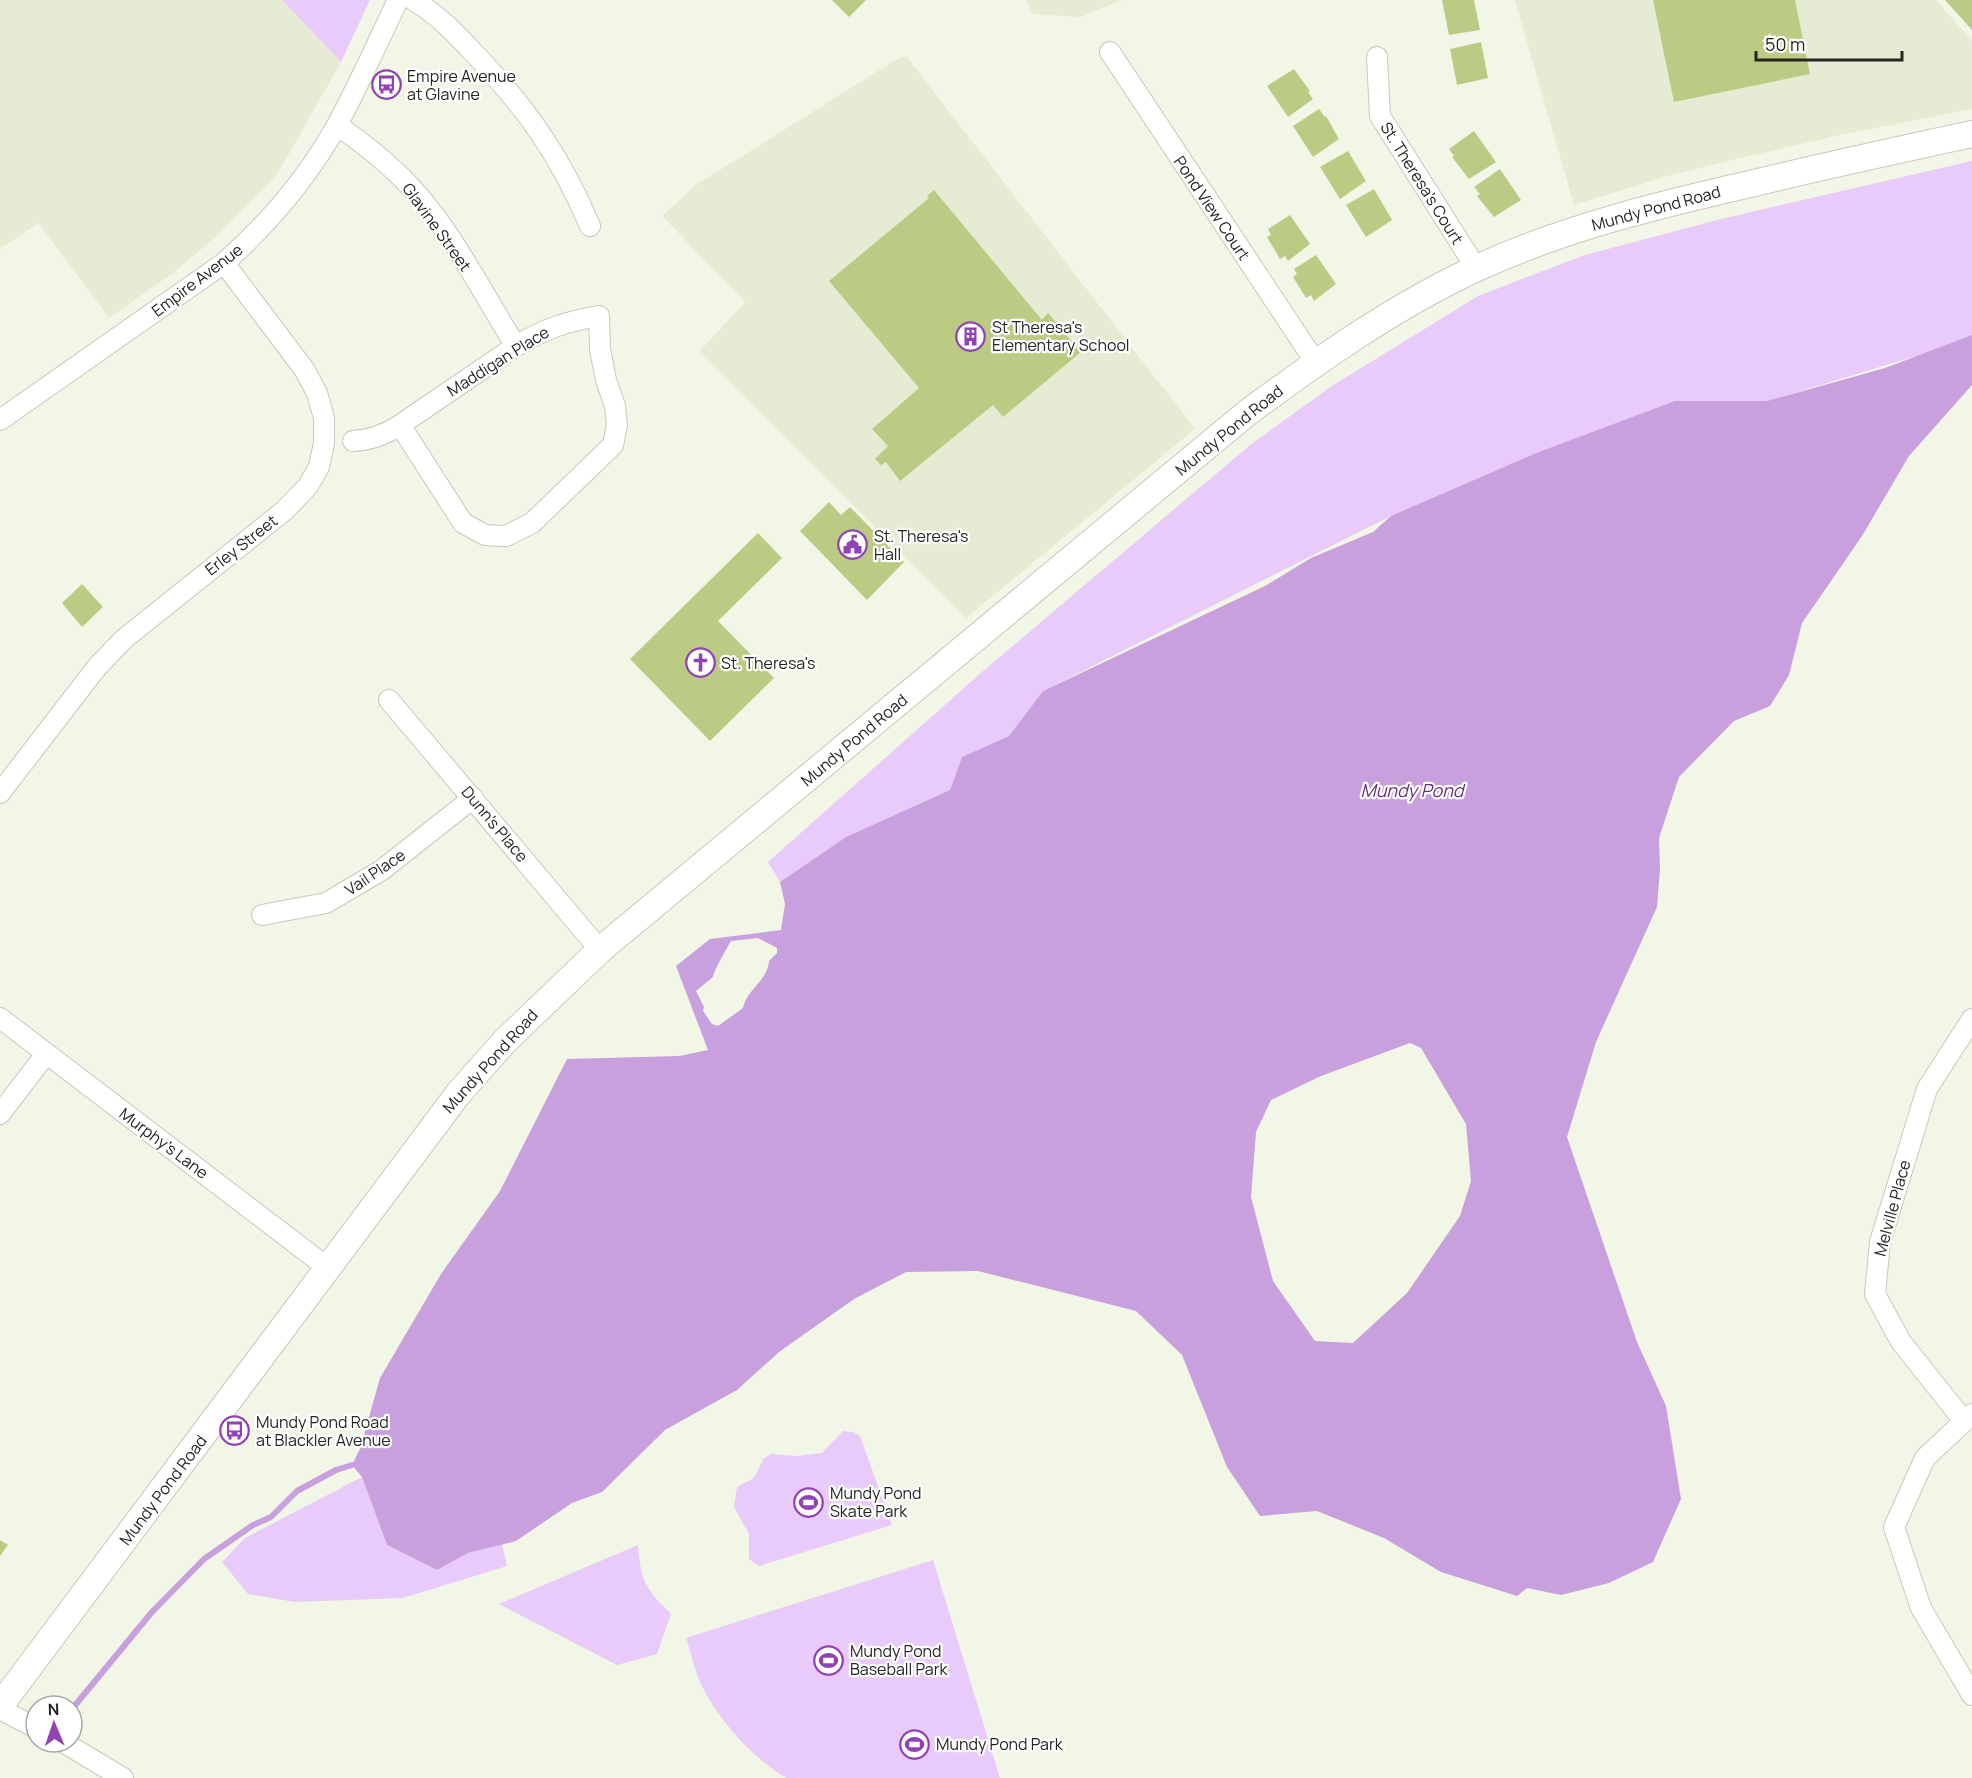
<svg xmlns="http://www.w3.org/2000/svg" width="1972" height="1778" font-family="Manrope,sans-serif">
	<style>
		.built { fill: #e6ebd4 }
		.green { fill: #e8cbfa }
		.water { fill: #c7a0dd; fill-rule: evenodd }
		.lines { fill: none; stroke-linecap: round; stroke-linejoin: round }
		.stream { stroke: #c7a0dd; stroke-width: 6 }
		.building { fill: #bccb84 }
		.minor-casing { stroke: #c6cabb; stroke-width: 22 }
		.tertiary-casing { stroke: #c6cabb; stroke-width: 28 }
		.minor { stroke: #fff; stroke-width: 20 }
		.tertiary { stroke: #fff; stroke-width: 26 }
		.labels { text-anchor: middle; stroke-width: 4.5; stroke-linejoin: round; paint-order: stroke }
		.poi-label { font-size: 16px; fill: #242520; stroke: #fff; text-anchor: start }
		.street-label { font-size: 16px; fill: #242520; stroke: #fff }
		.water-label { font-size: 18px; font-style: italic; fill: #613079; stroke: #fff }
	</style>
	<rect width="100%" height="100%" fill="#f2f6e6"/>
	<path class="built" d="M 0,0 L 282,0 L 341,62 L 278,173 L 218,235 L 173,273 L 109,318 L 38,223 L 0,249 Z
		M 1026,0 L 1121,0 L 1081,17 L 1032,14 Z
		M 1515,0 L 1936,0 L 1972,41 L 1972,109 L 1840,135 L 1732,160 L 1664,177 L 1574,205 Z
		M 906,56 L 1195,429 L 966,618 L 699,352 L 745,302 L 662,216 L 696,185 L 894,61 Z"/>
	<path class="green" d="M 282,0 L 370,0 L 341,62 Z
		M 1972,161 L 1972,339 L 1391,516 L 1043,691 L 1009,736 L 962,757 L 950,790 L 846,837 L 780,882 L 768,862 L 982,672 L 1250,445 L 1332,386 L 1478,296 L 1585,255 L 1721,219 Z
		M 843,1431 L 853,1432 L 860,1436 L 892,1525 L 759,1566 L 749,1559 L 749,1534 L 734,1507 L 737,1487 L 754,1478 L 764,1458 L 771,1454 L 797,1456 L 822,1453 Z
		M 362,1477 L 387,1545 L 437,1570 L 468,1553 L 502,1544 L 507,1566 L 403,1598 L 295,1602 L 248,1594 L 222,1562 L 245,1538 Z
		M 638,1545 C 641,1582 645,1588 671,1614 L 657,1654 L 617,1665 L 499,1604 Z
		M 933,1560 L 1000,1778 L 786,1778 C 751,1756 718,1720 700,1682 C 694,1668 691,1652 686,1638 Z"/>
	<path class="water" d="M 1972,335 L 1972,385 L 1909,456 L 1862,536 L 1802,623 L 1789,675 L 1770,706 L 1734,721 L 1679,777 L 1659,838 L 1660,868 L 1657,907 L 1596,1042 L 1567,1137 L 1637,1342 L 1666,1406 L 1681,1499 L 1653,1562 L 1609,1583 L 1561,1595 L 1527,1588 L 1517,1596 L 1441,1572 L 1384,1538 L 1317,1511 L 1260,1516 L 1227,1467 L 1182,1355 L 1136,1311 L 978,1271 L 906,1272 L 854,1299 L 779,1352 L 737,1390 L 665,1430 L 602,1492 L 572,1503 L 516,1541 L 468,1553 L 437,1570 L 387,1545 L 362,1477 L 352,1465 L 360,1449 L 380,1378 L 441,1274 L 500,1191 L 567,1059 L 679,1056 L 708,1050 L 676,966 L 710,939 L 781,930 L 785,904 L 780,882 L 846,837 L 950,790 L 962,757 L 1009,736 L 1043,691 L 1265,586 L 1311,558 L 1373,532 L 1391,516 L 1539,452 L 1675,401 L 1767,401 L 1885,368 ZM 758,938 L 777,948 L 777,953 L 769,961 C 768,980 747,989 743,1008 L 718,1026 L 712,1024 L 703,1011 L 704,1007 L 696,991 L 713,977 C 713,972 727,948 731,941 ZM 1410,1043 L 1421,1048 L 1466,1124 L 1471,1181 L 1460,1216 L 1407,1293 L 1353,1343 L 1315,1341 L 1273,1281 L 1251,1197 L 1256,1132 L 1271,1100 L 1321,1076 Z"/>
	<g class="lines">
		<path class="stream" d="M 72,1709 L 152,1612 L 204,1559 L 253,1525 L 271,1517 L 297,1491 L 336,1470 L 352,1465"/>
	</g>
	<path class="building" d="M 832,0 L 866,0 L 849,17 Z
		M 1442,0 L 1474,0 L 1480,30 L 1449,35 Z
		M 1653,0 L 1795,0 L 1810,74 L 1674,102 Z
		M 1945,0 L 1972,0 L 1972,30 Z
		M 1481,42 L 1488,78 L 1457,85 L 1450,49 Z
		M 1294,69 L 1310,91 L 1308,92 L 1313,99 L 1288,117 L 1267,86 Z
		M 1319,109 L 1325,117 L 1326,116 L 1339,139 L 1313,157 L 1293,126 Z
		M 1474,131 L 1496,162 L 1469,179 L 1452,157 L 1454,156 L 1449,149 Z
		M 1348,151 L 1366,181 L 1340,199 L 1320,167 Z
		M 1500,169 L 1521,200 L 1494,217 L 1477,196 L 1480,194 L 1474,187 Z
		M 1374,189 L 1392,220 L 1366,237 L 1346,205 Z
		M 934,190 L 1042,320 L 1048,313 L 1081,352 L 1003,417 L 993,405 L 900,481 L 886,462 L 881,465 L 875,459 L 888,446 L 872,429 L 919,388 L 829,281 L 929,198 L 927,196 Z
		M 1290,215 L 1310,244 L 1288,261 L 1285,256 L 1280,259 L 1267,237 L 1271,235 L 1268,229 Z
		M 1316,255 L 1336,284 L 1314,301 L 1311,295 L 1306,298 L 1293,277 L 1297,274 L 1294,269 Z
		M 829,502 L 841,515 L 850,507 L 904,562 L 867,600 L 800,531 Z
		M 758,533 L 782,558 L 718,621 L 774,678 L 710,741 L 630,659 Z
		M 82,584 L 103,607 L 82,627 L 62,603 Z
		M 0,1540 L 8,1545 L 0,1556 Z"/>
	<g class="lines">
		<defs>
			<path id="minor" d="M 413,0 C 436,13 454,32 472,51 C 525,106 560,155 590,226
				M 1110,52 L 1316,363
				M 1377,57 L 1380,116 L 1476,268
				M 337,125 C 360,141 382,158 402,178 C 450,225 480,290 516,346
				M 0,420 L 224,263 C 268,224 308,177 337,125 C 359,85 378,41 398,0
				M 353,441 C 371,440 385,435 400,425 L 516,346 C 547,328 564,322 599,316 L 600,349 L 606,380 L 615,406 L 617,425 L 613,445 L 532,523 L 506,536 L 485,535 L 463,523 L 400,425
				M 389,700 L 600,950
				M 0,793 L 97,667 L 124,639 L 285,510 L 308,486 L 319,467 L 324,443 L 324,418 L 317,393 L 304,369 L 224,263
				M 262,915 L 326,903 L 382,870 L 473,798
				M 0,1018 L 328,1268
				M 0,1114 L 46,1054
				M 1972,1414 L 1925,1458 L 1894,1527 L 1921,1608 L 1972,1695
				M 1964,1421 L 1901,1342 L 1875,1294 L 1880,1242 L 1927,1089 L 1972,1019
				M 0,1709 L 36,1728
				M 63,1742 L 123,1778"/>
			<path id="tertiary" d="M 0,1706 L 458,1094 L 505,1041 L 600,950 L 1247,413 C 1320,359 1395,306 1477,268 C 1564,228 1658,205 1750,184 C 1824,166 1898,150 1972,134"/>
		</defs>
		<use href="#minor" class="minor-casing"/>
		<use href="#tertiary" class="tertiary-casing"/>
		<use href="#minor" class="minor"/>
		<use href="#tertiary" class="tertiary"/>
	</g>
	<defs>
		<symbol id="bus-ring" viewBox="-11 -11 22 22"><circle r="9.5" fill="#fff" stroke="#9043b5" stroke-width="1.5"/><path d="M-5-6H5V4H4V6H2V4H-2V6H-4V4H-5ZM-3.5-4V0h7V-4ZM-3.5 1.2v1.5H-2V1.2ZM2 1.2v1.5H3.5V1.2Z" fill="#9043b5"/></symbol>
		<symbol id="building-ring" viewBox="-11 -11 22 22"><circle r="9.5" fill="#fff" stroke="#9043b5" stroke-width="1.5"/><path d="M-4-6H4V6H1V3H-1V6H-4ZM-2.5-4.3h1.7v1.8h-1.7ZM.8-4.3h1.7v1.8H.8ZM-2.5-1h1.7V.8h-1.7ZM.8-1h1.7V.8H.8Z" fill="#9043b5"/></symbol>
		<symbol id="civic-ring" viewBox="-11 -11 22 22"><circle r="9.5" fill="#fff" stroke="#9043b5" stroke-width="1.5"/><path d="M-.6-6.5H3V-4.5H.6V-3L4-1V1h2V6H-6V1h2V-1L-.6-3ZM-1.2 2.5V6h2.4V2.5Z" fill="#9043b5"/></symbol>
		<symbol id="church-ring" viewBox="-11 -11 22 22"><circle r="9.5" fill="#fff" stroke="#9043b5" stroke-width="1.5"/><path d="M-1.2-6h2.4v3.5h3.3v2.4h-3.3V6h-2.4V-.1h-3.3v-2.4h3.3Z" fill="#9043b5"/></symbol>
		<symbol id="stadium-ring" viewBox="-11 -11 22 22"><circle r="9.5" fill="#fff" stroke="#9043b5" stroke-width="1.5"/><path d="M0-5a6.5 5 0 1 0 0 10a6.5 5 0 1 0 0-10ZM-3.5-1.8h7v3.6h-7Z" fill="#9043b5"/></symbol>
	</defs>
	<g fill-rule="evenodd">
		<use href="#bus-ring" x="370" y="68" width="33" height="33"/>
		<use href="#building-ring" x="954" y="320" width="33" height="33"/>
		<use href="#civic-ring" x="836" y="528" width="33" height="33"/>
		<use href="#church-ring" x="684" y="646" width="33" height="33"/>
		<use href="#bus-ring" x="218" y="1414" width="33" height="33"/>
		<use href="#stadium-ring" x="792" y="1486" width="33" height="33"/>
		<use href="#stadium-ring" x="812" y="1644" width="33" height="33"/>
		<use href="#stadium-ring" x="898" y="1728" width="33" height="33"/>
	</g>
	<g class="labels">
		<g class="poi-label">
			<text x="407" y="82">Empire Avenue<tspan x="407" dy="18">at Glavine</tspan></text>
			<text x="992" y="333">St Theresa's<tspan x="992" dy="18">Elementary School</tspan></text>
			<text x="874" y="542">St. Theresa's<tspan x="874" dy="18">Hall</tspan></text>
			<text x="721" y="669">St. Theresa's</text>
			<text x="256" y="1428">Mundy Pond Road<tspan x="256" dy="18">at Blackler Avenue</tspan></text>
			<text x="830" y="1499">Mundy Pond<tspan x="830" dy="18">Skate Park</tspan></text>
			<text x="850" y="1657">Mundy Pond<tspan x="850" dy="18">Baseball Park</tspan></text>
			<text x="936" y="1750">Mundy Pond Park</text>
		</g>
		<g class="street-label">
			<text transform="translate(1422 183) rotate(58)" y="6">St. Theresa's Court</text>
			<text transform="translate(1212 208) rotate(56)" y="6">Pond View Court</text>
			<text transform="translate(1656 208) rotate(-15)" y="6">Mundy Pond Road</text>
			<text transform="translate(437 227) rotate(54)" y="6">Glavine Street</text>
			<text transform="translate(197 280) rotate(-37)" y="6">Empire Avenue</text>
			<text transform="translate(498 361) rotate(-32)" y="6">Maddigan Place</text>
			<text transform="translate(1229 430) rotate(-39)" y="6">Mundy Pond Road</text>
			<text transform="translate(241 545) rotate(-38)" y="6">Erley Street</text>
			<text transform="translate(854 740) rotate(-40)" y="6">Mundy Pond Road</text>
			<text transform="translate(495 824) rotate(50)" y="6">Dunn's Place</text>
			<text transform="translate(375 872) rotate(-34)" y="6">Vail Place</text>
			<text transform="translate(490 1061) rotate(-48)" y="6">Mundy Pond Road</text>
			<text transform="translate(164 1143) rotate(37)" y="6">Murphy's Lane</text>
			<text transform="translate(1892 1208) rotate(-75)" y="6">Melville Place</text>
			<text transform="translate(163 1490) rotate(-53)" y="6">Mundy Pond Road</text>
		</g>
		<g class="water-label">
			<text x="1412" y="797">Mundy Pond</text>
		</g>
	</g>
	<g transform="translate(54 1724) rotate(358)"><circle r="28" fill="#ffffff" stroke="#a7a8a6" stroke-width="1.5"/>
	<path d="M0-4.5L10 22L0 15L-10 22Z" fill="#9043b5"/>
	<text y="-9" font-size="16" font-weight="bold" text-anchor="middle" fill="#242520">N</text>
	</g>
	<path d="M1756 51v9h146v-9" fill="none" stroke="#242520" stroke-width="3"/>
	<text x="1765" y="51" font-size="18" fill="#242520" stroke="#ffffff" stroke-width="4.5" paint-order="stroke">50 m</text>
</svg>
